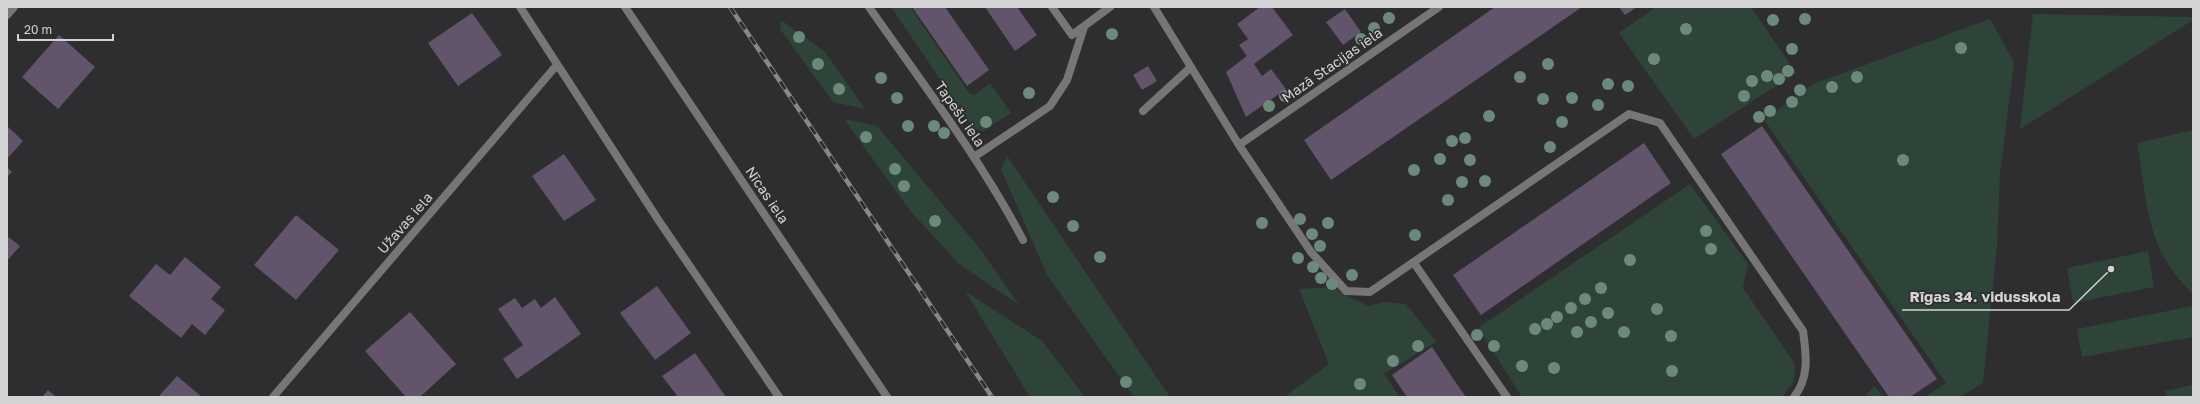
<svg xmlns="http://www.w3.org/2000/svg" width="2200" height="404" font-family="'Golos Text',sans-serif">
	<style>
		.green { fill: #2f4439 }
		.building { fill: #62546b }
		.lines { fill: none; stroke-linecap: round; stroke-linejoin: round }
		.service { stroke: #767674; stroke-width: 8 }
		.minor { stroke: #767674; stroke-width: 8 }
		.rail-casing { stroke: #888789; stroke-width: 4.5 }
		.rail { stroke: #2e2d2f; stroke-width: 3; stroke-dasharray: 9; stroke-linecap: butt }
		.tree { fill: #6c8a7b }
		.labels { text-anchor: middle; stroke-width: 3.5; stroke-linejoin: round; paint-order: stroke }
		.street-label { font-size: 14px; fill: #d4d3d4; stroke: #2e2d2f }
		.leader { fill: none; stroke: #d4d3d4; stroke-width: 1.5 }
		.callout-dot { fill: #d4d3d4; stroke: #2e2d2f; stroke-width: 1.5 }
		.callout-label { font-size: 15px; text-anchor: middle; font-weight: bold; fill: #d4d3d4; stroke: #2e2d2f; stroke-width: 3.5; stroke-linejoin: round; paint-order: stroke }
	</style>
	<rect width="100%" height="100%" fill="#2e2d2f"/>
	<path class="green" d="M 891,7 L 910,7 L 970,94 L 974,95 L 990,83 L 1011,113 L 983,131 L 974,129 Z
		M 1656,7 L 1751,7 L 1796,73 L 1694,139 L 1619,33 Z
		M 2033,14 L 2193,17 L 2193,20 L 2020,129 Z
		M 1990,19 L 2014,62 L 2000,174 L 1997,244 L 1983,383 L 1960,397 L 1925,397 L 1946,383 L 1764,120 L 1813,84 Z
		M 781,20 L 825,52 L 865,109 L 833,102 L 780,29 Z
		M 844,119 L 877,126 L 981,250 L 1019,305 L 959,264 L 911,212 Z
		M 2193,130 L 2193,294 C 2145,248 2148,204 2137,143 Z
		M 1007,156 L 1170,397 L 1134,397 L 1047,275 L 1001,169 Z
		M 1690,184 L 1748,264 L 1743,288 L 1795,364 L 1794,381 L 1782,397 L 1522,397 L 1478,328 Z
		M 2148,251 L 2154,287 L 2073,303 L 2067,268 Z
		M 1334,287 C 1345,297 1355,299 1368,306 L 1385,302 L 1406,304 L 1436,342 L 1384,374 L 1400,397 L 1284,397 L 1329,364 L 1299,289 Z
		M 965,291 L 1042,341 L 1085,397 L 1030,397 Z
		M 2193,306 L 2193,337 L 2082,357 L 2077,329 Z
		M 2193,385 L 2193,397 L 2167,397 L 2165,391 Z
		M 1875,386 L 1883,397 L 1867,397 L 1866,395 Z"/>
	<path class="building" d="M 912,7 L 945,7 L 989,70 L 967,86 Z
		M 985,7 L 1017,7 L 1037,35 L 1015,51 Z
		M 1260,7 L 1272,7 L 1293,35 L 1254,64 L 1262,76 L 1271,69 L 1286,89 L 1246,117 L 1226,72 L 1247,56 L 1239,45 L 1248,39 L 1237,24 Z
		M 1495,7 L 1582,7 L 1331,180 L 1304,140 Z
		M 1619,7 L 1637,7 L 1625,15 Z
		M 1345,9 L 1361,32 L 1343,45 L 1326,22 Z
		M 472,13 L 502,55 L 458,86 L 428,43 Z
		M 59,35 L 95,67 L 58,109 L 22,77 Z
		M 1148,66 L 1157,81 L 1142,90 L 1133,75 Z
		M 7,126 L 23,141 L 7,159 Z
		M 1762,126 L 1937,379 L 1910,397 L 1889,397 L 1721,154 Z
		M 1644,143 L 1671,183 L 1481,315 L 1453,275 Z
		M 564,154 L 596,200 L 564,221 L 532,176 Z
		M 7,167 L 12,172 L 7,177 Z
		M 296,215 L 339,250 L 296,300 L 254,265 Z
		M 7,236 L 20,246 L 7,261 Z
		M 185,257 L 221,287 L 211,299 L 225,310 L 205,335 L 192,324 L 181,338 L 129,296 L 156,264 L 170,275 Z
		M 657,286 L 691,333 L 655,360 L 620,313 Z
		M 555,297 L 581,334 L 517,379 L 503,359 L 523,345 L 498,309 L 515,298 L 522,308 L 535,299 L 541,308 Z
		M 410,312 L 456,364 L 420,397 L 406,397 L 365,351 Z
		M 1432,347 L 1454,380 L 1466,397 L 1407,397 L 1392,375 Z
		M 695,353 L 726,397 L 678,397 L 662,376 Z
		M 177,376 L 202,397 L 158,397 Z
		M 48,390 L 56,397 L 42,397 Z"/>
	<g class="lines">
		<path class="service" d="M 1052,7 L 1072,35 L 1110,7
			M 1143,111 L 1191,67
			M 974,157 L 1050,106 L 1067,80 L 1084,27"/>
		<path class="minor" d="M 520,7 L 659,221 L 779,397
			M 625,7 L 887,397
			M 869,7 C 922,83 980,158 1023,240
			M 1154,7 L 1239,145 L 1311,252 L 1346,291 L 1370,292 L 1629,114 L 1660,123 L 1803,331 C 1806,354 1810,377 1794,397
			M 7,15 L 14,7
			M 1239,145 L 1439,7
			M 1414,263 L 1507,397
			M 273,397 L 556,66"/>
		<defs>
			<path id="rail" d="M 730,7 L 992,397"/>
		</defs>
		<use href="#rail" class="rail-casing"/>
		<use href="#rail" class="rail"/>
	</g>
	<g class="tree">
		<circle cx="1389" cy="18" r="6"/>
		<circle cx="1805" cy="19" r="6"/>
		<circle cx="1773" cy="20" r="6"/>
		<circle cx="1374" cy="28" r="6"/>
		<circle cx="1686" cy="29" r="6"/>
		<circle cx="1112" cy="34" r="6"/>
		<circle cx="799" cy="37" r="6"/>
		<circle cx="1361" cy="39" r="6"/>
		<circle cx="1961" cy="48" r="6"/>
		<circle cx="1792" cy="49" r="6"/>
		<circle cx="1654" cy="59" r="6"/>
		<circle cx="818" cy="64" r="6"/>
		<circle cx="1548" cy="64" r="6"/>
		<circle cx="1788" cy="71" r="6"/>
		<circle cx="1767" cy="76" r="6"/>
		<circle cx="1520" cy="77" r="6"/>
		<circle cx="1857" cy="77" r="6"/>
		<circle cx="881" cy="78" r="6"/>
		<circle cx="1779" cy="79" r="6"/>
		<circle cx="1752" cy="81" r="6"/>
		<circle cx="1608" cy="84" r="6"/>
		<circle cx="1628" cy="86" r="6"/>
		<circle cx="1832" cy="87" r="6"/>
		<circle cx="839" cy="89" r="6"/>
		<circle cx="1800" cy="90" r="6"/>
		<circle cx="1029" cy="93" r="6"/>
		<circle cx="1285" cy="96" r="6"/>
		<circle cx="1744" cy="96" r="6"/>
		<circle cx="897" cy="98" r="6"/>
		<circle cx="1572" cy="98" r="6"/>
		<circle cx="1543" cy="99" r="6"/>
		<circle cx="1792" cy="102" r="6"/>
		<circle cx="1598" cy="105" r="6"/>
		<circle cx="1269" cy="106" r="6"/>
		<circle cx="1770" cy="111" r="6"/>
		<circle cx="1489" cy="116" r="6"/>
		<circle cx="1759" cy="117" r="6"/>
		<circle cx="986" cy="122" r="6"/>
		<circle cx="1562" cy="122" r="6"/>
		<circle cx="908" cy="126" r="6"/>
		<circle cx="934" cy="126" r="6"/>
		<circle cx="944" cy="133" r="6"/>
		<circle cx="866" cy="137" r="6"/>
		<circle cx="1465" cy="138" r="6"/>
		<circle cx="1452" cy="141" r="6"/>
		<circle cx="1550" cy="147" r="6"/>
		<circle cx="1440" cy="159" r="6"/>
		<circle cx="1470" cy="160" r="6"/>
		<circle cx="1903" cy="160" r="6"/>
		<circle cx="895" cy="169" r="6"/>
		<circle cx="1414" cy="170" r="6"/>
		<circle cx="1485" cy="181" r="6"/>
		<circle cx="1462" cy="182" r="6"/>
		<circle cx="904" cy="186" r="6"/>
		<circle cx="1053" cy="197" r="6"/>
		<circle cx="1448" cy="200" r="6"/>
		<circle cx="1300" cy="219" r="6"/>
		<circle cx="935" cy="221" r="6"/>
		<circle cx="1262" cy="223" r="6"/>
		<circle cx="1328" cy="223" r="6"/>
		<circle cx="1073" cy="226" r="6"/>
		<circle cx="1706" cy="231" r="6"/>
		<circle cx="1312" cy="234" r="6"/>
		<circle cx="1415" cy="235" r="6"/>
		<circle cx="1320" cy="246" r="6"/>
		<circle cx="1711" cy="249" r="6"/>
		<circle cx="1100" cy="257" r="6"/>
		<circle cx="1298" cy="258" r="6"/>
		<circle cx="1630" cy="260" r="6"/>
		<circle cx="1313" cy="267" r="6"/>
		<circle cx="1352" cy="275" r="6"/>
		<circle cx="1321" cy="278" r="6"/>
		<circle cx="1332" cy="284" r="6"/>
		<circle cx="1601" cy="288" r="6"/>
		<circle cx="1585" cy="299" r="6"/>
		<circle cx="1571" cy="308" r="6"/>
		<circle cx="1657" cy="309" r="6"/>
		<circle cx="1608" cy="313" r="6"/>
		<circle cx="1557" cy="317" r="6"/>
		<circle cx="1591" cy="322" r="6"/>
		<circle cx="1547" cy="324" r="6"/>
		<circle cx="1535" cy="329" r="6"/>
		<circle cx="1577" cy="332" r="6"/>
		<circle cx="1624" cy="332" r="6"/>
		<circle cx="1477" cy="335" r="6"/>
		<circle cx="1671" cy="336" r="6"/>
		<circle cx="1418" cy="346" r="6"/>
		<circle cx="1494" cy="346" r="6"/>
		<circle cx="1393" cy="361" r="6"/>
		<circle cx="1522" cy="366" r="6"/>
		<circle cx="1554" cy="368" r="6"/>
		<circle cx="1672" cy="371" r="6"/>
		<circle cx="1126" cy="382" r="6"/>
		<circle cx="1360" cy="384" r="6"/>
	</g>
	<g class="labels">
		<g class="street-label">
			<text transform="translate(1332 65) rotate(-35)" y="5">Mazā Stacijas iela</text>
			<text transform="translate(960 114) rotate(55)" y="5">Tapešu iela</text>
			<text transform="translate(767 195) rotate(56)" y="5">Nīcas iela</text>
			<text transform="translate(405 223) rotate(-49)" y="5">Užavas iela</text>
		</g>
	</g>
	<path class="leader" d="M2111 269L2069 310H1902"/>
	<circle class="callout-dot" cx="2111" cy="269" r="4"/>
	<g class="callout-label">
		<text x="1985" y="302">Rīgas 34. vidusskola</text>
	</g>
	<rect width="2200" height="404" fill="none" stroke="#d4d3d4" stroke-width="16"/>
	<path d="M18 34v6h95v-6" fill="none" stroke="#d4d3d4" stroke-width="2"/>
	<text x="24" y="34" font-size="12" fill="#d4d3d4" stroke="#2e2d2f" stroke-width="3" paint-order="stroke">20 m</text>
</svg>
